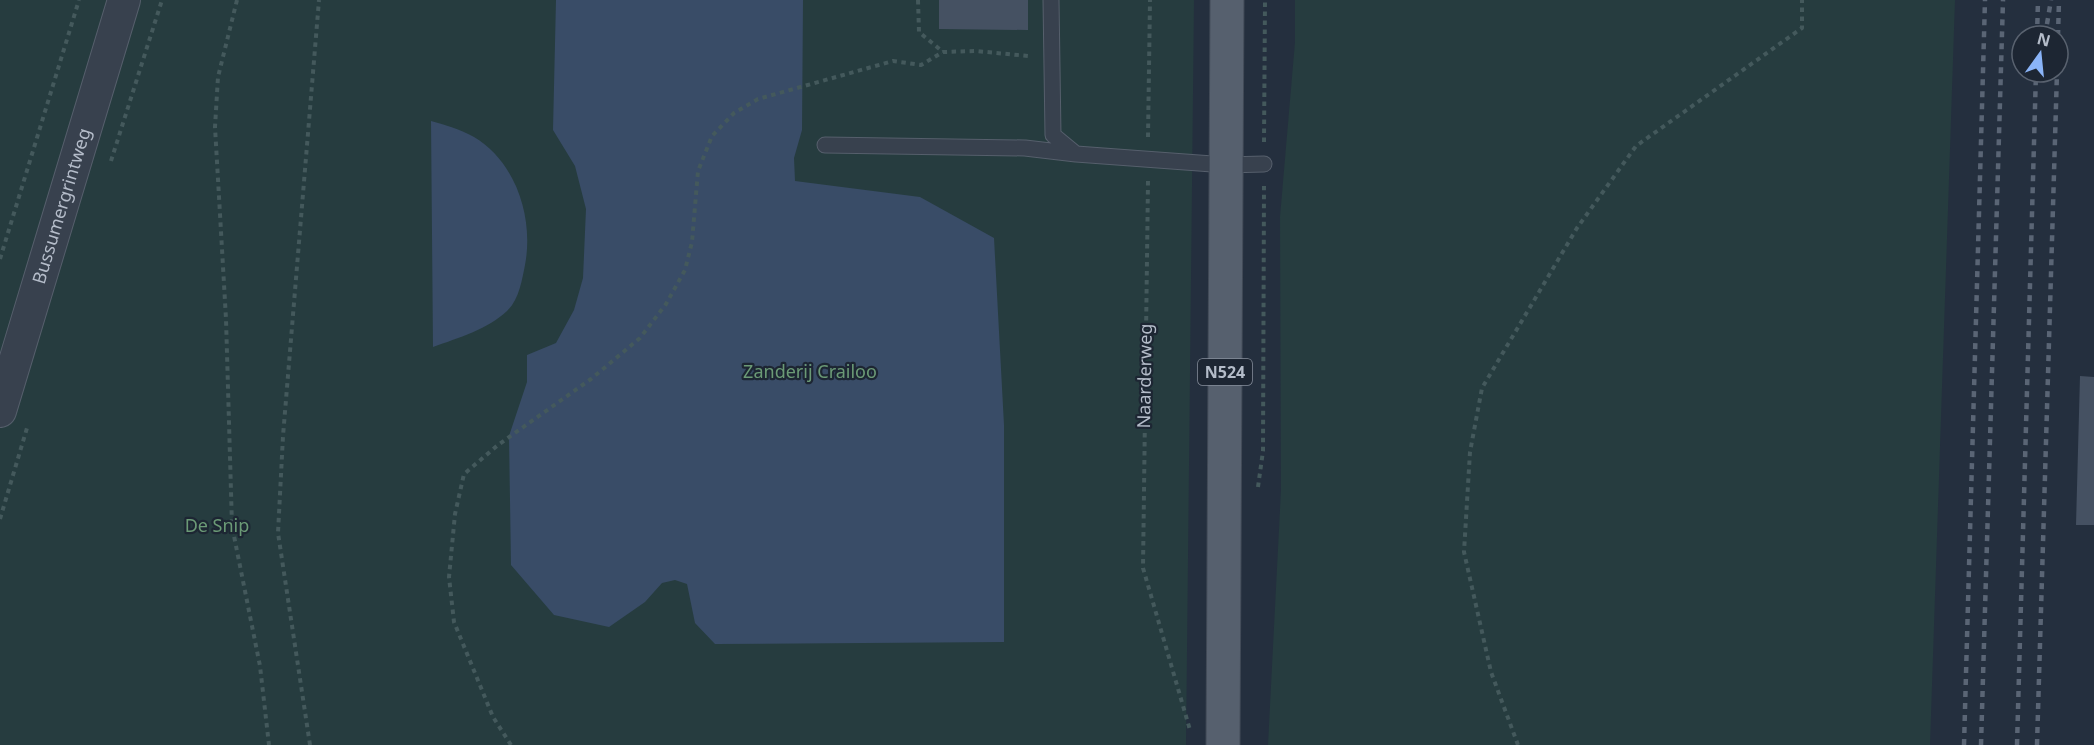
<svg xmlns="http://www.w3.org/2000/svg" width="2094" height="745" font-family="'Noto Sans',sans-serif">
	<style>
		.green { fill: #263c3f }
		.water { fill: #394c67 }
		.building { fill: #455162 }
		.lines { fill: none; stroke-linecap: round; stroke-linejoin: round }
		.service-casing { stroke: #565f6c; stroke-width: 17 }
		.minor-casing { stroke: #565f6c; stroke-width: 34 }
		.primary-casing { stroke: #414a57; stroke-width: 35 }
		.path { stroke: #44595c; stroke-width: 4; stroke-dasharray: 4.5 4.5; stroke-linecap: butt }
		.service { stroke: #38414e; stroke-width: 15 }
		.minor { stroke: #38414e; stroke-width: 32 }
		.primary { stroke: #56606e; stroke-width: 33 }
		.rail { stroke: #5a6575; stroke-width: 4.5; stroke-dasharray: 6 6; stroke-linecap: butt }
		.labels { text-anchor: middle; stroke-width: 4.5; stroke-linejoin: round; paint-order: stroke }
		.shield { fill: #1d2633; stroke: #878f9c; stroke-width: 1.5 }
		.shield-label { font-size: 16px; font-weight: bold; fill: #b4bcc9 }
		.street-label { font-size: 18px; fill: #b4bcc9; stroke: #1d2633 }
		.park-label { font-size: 18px; fill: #6b9a76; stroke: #1d2633 }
	</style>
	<rect width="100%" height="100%" fill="#242f3e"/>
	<path class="green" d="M 0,0 L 1194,0 L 1186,745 L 0,745 Z
		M 1295,0 L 1955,0 L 1930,745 L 1268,745 L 1281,490 L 1280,217 L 1295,42 Z"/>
	<path class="water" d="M 556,0 L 803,0 L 802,130 L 794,158 L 795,181 L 920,197 L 994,238 L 1004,425 L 1004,642 L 715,644 L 695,623 L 687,584 L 675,580 L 662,583 L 645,602 L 609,627 L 554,615 L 511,565 L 509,436 L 527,382 L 527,355 L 556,343 L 574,310 L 583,278 L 586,209 L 575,166 L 553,130 Z
		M 431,121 C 445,125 460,129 474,137 C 516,162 534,218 525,265 C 522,280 519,300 507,311 C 488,329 458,338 433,347 Z"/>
	<path class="building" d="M 939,0 L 1028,0 L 1028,30 L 939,29 Z
		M 2080,376 L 2094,377 L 2094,525 L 2076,525 Z"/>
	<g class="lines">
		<defs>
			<path id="service" d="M 1051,0 L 1053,135 L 1076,154 L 1226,165 L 1264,164
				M 825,145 L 1025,148 L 1076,154"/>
			<g id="minor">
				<path id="s1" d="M 0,411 L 124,0"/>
			</g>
			<path id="primary" d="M 1223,745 L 1227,0"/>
		</defs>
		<use href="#service" class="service-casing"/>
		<use href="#minor" class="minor-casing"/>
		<use href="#primary" class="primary-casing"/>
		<path class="path" d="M 237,0 L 218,77 L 215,127 L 226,319 L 232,526 L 260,666 L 269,745
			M 918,0 L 919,32 L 943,52
			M 1148,137 L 1150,0
			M 1264,142 L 1265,0
			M 111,161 L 162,0
			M 1148,181 L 1143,568 L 1190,730
			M 0,259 L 79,0
			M 1258,487 L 1263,451 L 1264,186
			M 0,519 L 27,428
			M 310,745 L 278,533 L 283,436 L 319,0
			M 511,745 L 493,717 L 454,622 L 449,577 L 455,514 L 464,474 L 498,445 L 591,379 L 640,338 L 666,304 L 685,270 L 692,242 L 698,171 L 712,136 L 734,113 L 758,99 L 893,61 L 921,65 L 943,52 L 976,51 L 1028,56
			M 1518,745 L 1491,672 L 1464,552 L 1470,452 L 1482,388 L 1577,228 L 1636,146 L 1802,28 L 1802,0"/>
		<use href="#service" class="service"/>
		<use href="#minor" class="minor"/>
		<use href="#primary" class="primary"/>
		<path class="rail" d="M 2037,36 L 2038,0
			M 2045,36 L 2051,0
			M 2058,36 L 2059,0
			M 1964,745 L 1985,0
			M 1981,745 L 2003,0
			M 2017,745 L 2036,72
			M 2037,745 L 2057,72"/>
	</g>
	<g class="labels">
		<rect class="shield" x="1198" y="359" width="54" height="26" rx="4.5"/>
		<g class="shield-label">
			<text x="1225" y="378">N524</text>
		</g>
		<g class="street-label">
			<text dy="6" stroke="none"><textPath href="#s1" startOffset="214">Bussumergrintweg</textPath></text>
			<text transform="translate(1145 376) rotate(-89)" y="6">Naarderweg</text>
		</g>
		<g class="park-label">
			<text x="810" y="378">Zanderij Crailoo</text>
			<text x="217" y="532">De Snip</text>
		</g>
	</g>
	<g transform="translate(2040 54) rotate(15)"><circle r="28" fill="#1d2633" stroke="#59626f" stroke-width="1.5"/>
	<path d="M0-4.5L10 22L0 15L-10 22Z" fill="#8ab4f8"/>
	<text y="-9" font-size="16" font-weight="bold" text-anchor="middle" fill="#b4bcc9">N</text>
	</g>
</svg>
